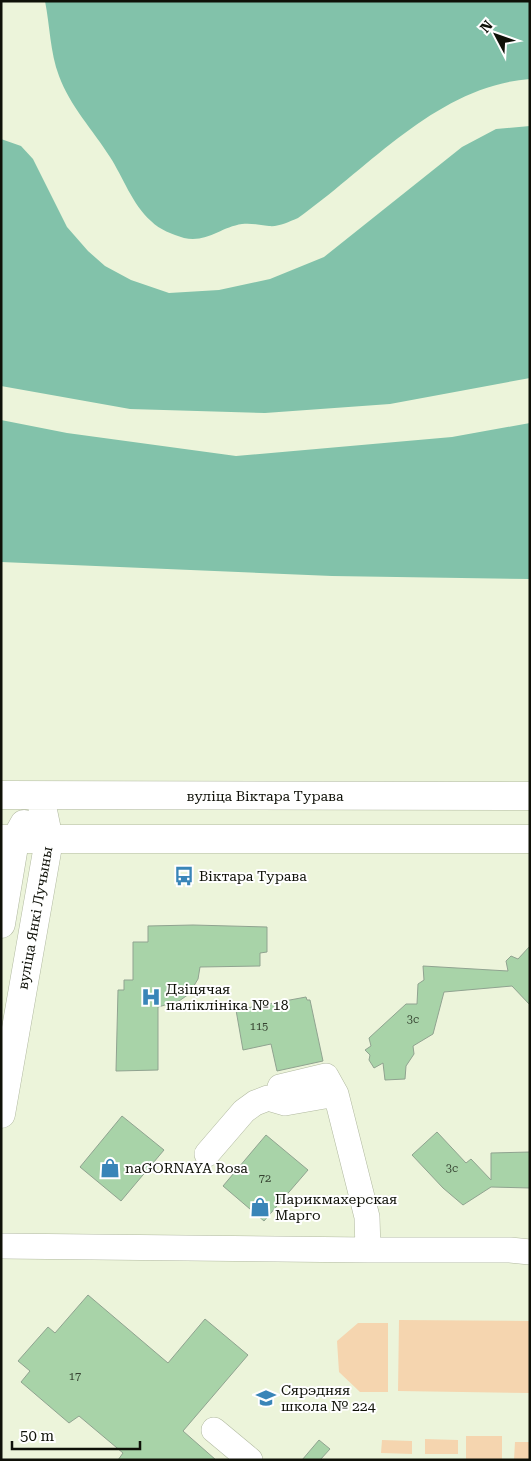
<svg xmlns="http://www.w3.org/2000/svg" width="531" height="1461" font-family="'Roboto Serif',serif">
	<style>
		.green { fill: #f5d5af }
		.water { fill: #82c2aa }
		.building { fill: #a8d3a8; stroke: #90a390 }
		.lines { fill: none; stroke-linecap: round; stroke-linejoin: round }
		.minor-casing { stroke: #b1b9a0; stroke-width: 26 }
		.major-casing { stroke: #b1b9a0; stroke-width: 29 }
		.minor { stroke: #fff; stroke-width: 25 }
		.major { stroke: #fff; stroke-width: 28 }
		.labels { text-anchor: middle; stroke-width: 4; stroke-linejoin: round; paint-order: stroke }
		.number-label { font-size: 11px; fill: #354230 }
		.street-label { font-size: 14px; fill: #0f1108; stroke: #fff }
		.poi-label { font-size: 14px; fill: #0f1108; stroke: #fff; text-anchor: start }
	</style>
	<rect width="100%" height="100%" fill="#ecf4da"/>
	<path class="green" d="M 399,1320 L 530,1321 L 530,1393 L 398,1391 Z
		M 358,1323 L 388,1323 L 388,1392 L 360,1392 L 339,1372 L 337,1341 Z
		M 466,1436 L 502,1436 L 502,1460 L 466,1460 Z
		M 425,1439 L 458,1440 L 458,1454 L 425,1454 Z
		M 382,1440 L 412,1441 L 412,1454 L 381,1453 Z
		M 515,1442 L 530,1442 L 530,1460 L 514,1460 Z"/>
	<path class="water" d="M 45,1 L 530,1 L 530,79 C 437,86 369,168 298,218 C 288,222 279,227 269,226 C 259,225 252,223 242,224 C 221,227 207,243 184,238 C 172,234 160,230 151,221 C 132,204 123,177 110,157 C 93,130 70,106 59,76 C 50,52 50,26 45,1 Z
		M 530,126 L 530,378 L 390,404 L 265,413 L 130,409 L 1,386 L 1,139 L 21,146 L 33,159 L 67,227 L 88,251 L 105,266 L 131,280 L 169,293 L 219,290 L 270,279 L 324,257 L 462,147 L 496,129 Z
		M 1,420 L 67,433 L 236,456 L 452,437 L 530,423 L 530,579 L 332,576 L 1,562 Z"/>
	<path class="building" d="M 193,925 L 267,927 L 267,952 L 260,953 L 260,966 L 200,967 L 198,979 L 189,994 L 179,1001 L 158,1007 L 158,1070 L 116,1071 L 118,990 L 124,990 L 124,980 L 133,980 L 133,942 L 148,942 L 148,926 Z
		M 530,946 L 530,1005 L 512,986 L 444,992 L 433,1034 L 413,1046 L 414,1054 L 406,1066 L 405,1079 L 385,1080 L 383,1063 L 374,1068 L 369,1060 L 370,1055 L 365,1050 L 371,1046 L 369,1038 L 406,1004 L 417,1004 L 418,984 L 424,980 L 423,966 L 508,971 L 506,961 L 511,956 L 518,959 Z
		M 306,997 L 307,1000 L 310,1000 L 323,1061 L 277,1071 L 271,1044 L 243,1050 L 236,1010 Z
		M 122,1116 L 164,1150 L 121,1201 L 80,1167 Z
		M 437,1132 L 466,1163 L 471,1159 L 491,1180 L 491,1153 L 530,1152 L 530,1188 L 491,1187 L 463,1205 L 443,1188 L 412,1155 Z
		M 266,1135 L 308,1170 L 264,1221 L 223,1186 Z
		M 88,1295 L 168,1363 L 205,1319 L 248,1355 L 183,1431 L 216,1460 L 118,1460 L 123,1453 L 79,1416 L 69,1423 L 21,1382 L 30,1371 L 18,1361 L 48,1327 L 55,1333 Z
		M 319,1440 L 330,1449 L 320,1460 L 302,1460 Z"/>
	<g class="lines">
		<defs>
			<path id="minor" d="M 207,1154 L 244,1111 L 255,1103 L 268,1098 L 285,1103 L 336,1094
				M 1,1246 L 368,1250 L 367,1217 L 336,1094 L 326,1076 L 280,1087
				M 368,1250 L 510,1250 L 530,1252
				M 214,1430 L 250,1460"/>
			<path id="major" d="M 1,795 L 530,796
				M 1,839 L 530,839
				M 1,924 L 15,840 L 24,824
				M 1,1114 L 49,840 L 40,796"/>
		</defs>
		<use href="#minor" class="minor-casing"/>
		<use href="#major" class="major-casing"/>
		<use href="#minor" class="minor"/>
		<use href="#major" class="major"/>
	</g>
	<defs>
		<symbol id="bus-bare" viewBox="-9 -9 18 18"><path d="M-5-6H5V4H4V6H2V4H-2V6H-4V4H-5ZM-3.5-4V0h7V-4ZM-3.5 1.2v1.5H-2V1.2ZM2 1.2v1.5H3.5V1.2Z" fill="#3985b8" stroke="#fff" stroke-width="2.5" paint-order="stroke"/></symbol>
		<symbol id="hospital-bare" viewBox="-9 -9 18 18"><path d="M-5-5h3v3.5h4V-5h3V5h-3V1.5h-4V5h-3Z" fill="#3985b8" stroke="#fff" stroke-width="2.5" paint-order="stroke"/></symbol>
		<symbol id="shop-bare" viewBox="-9 -9 18 18"><path d="M-5-2.5h2.3a2.7 3.5 0 0 1 5.4 0H5L5.5 6h-11ZM-1.5-2.5h3a1.5 2.3 0 0 0-3 0Z" fill="#3985b8" stroke="#fff" stroke-width="2.5" paint-order="stroke"/></symbol>
		<symbol id="school-bare" viewBox="-9 -9 18 18"><path d="M0-5L7-2L0 1L-7-2ZM-4 1L0 2.5L4 1V4Q0 6-4 4Z" fill="#3985b8" stroke="#fff" stroke-width="2.5" paint-order="stroke"/></symbol>
	</defs>
	<g fill-rule="evenodd">
		<use href="#bus-bare" x="170" y="862" width="28" height="28"/>
		<use href="#hospital-bare" x="137" y="983" width="28" height="28"/>
		<use href="#shop-bare" x="96" y="1154" width="28" height="28"/>
		<use href="#shop-bare" x="246" y="1193" width="28" height="28"/>
		<use href="#school-bare" x="252" y="1384" width="28" height="28"/>
	</g>
	<g class="labels">
		<g class="number-label">
			<text x="413" y="1023">3c</text>
			<text x="259" y="1030">115</text>
			<text x="452" y="1172">3c</text>
			<text x="265" y="1182">72</text>
			<text x="75" y="1380">17</text>
		</g>
		<g class="street-label">
			<text x="265" y="801">вуліца Віктара Турава</text>
			<text transform="translate(35 918) rotate(-80)" y="5">вуліца Янкі Лучыны</text>
		</g>
		<g class="poi-label">
			<text x="199" y="881">Віктара Турава</text>
			<text x="166" y="994">Дзіцячая<tspan x="166" dy="16">паліклініка № 18</tspan></text>
			<text x="125" y="1173">naGORNAYA Rosa</text>
			<text x="275" y="1204">Парикмахерская<tspan x="275" dy="16">Марго</tspan></text>
			<text x="281" y="1395">Сярэдняя<tspan x="281" dy="16">школа № 224</tspan></text>
		</g>
	</g>
	<rect width="531" height="1461" fill="none" stroke="#0f1108" stroke-width="5"/>
	<g transform="translate(496 35) rotate(311)" stroke="#ffffff" stroke-width="4" paint-order="stroke">
	<path d="M0-4L9 19L0 12L-9 19Z" fill="#0f1108"/>
	<text y="-8" font-size="14" font-weight="bold" text-anchor="middle" fill="#0f1108">N</text>
	</g>
	<path d="M12 1441v8h128v-8" fill="none" stroke="#0f1108" stroke-width="2.5"/>
	<text x="20" y="1441" font-size="15" fill="#0f1108" stroke="#ffffff" stroke-width="4" paint-order="stroke">50 m</text>
</svg>
